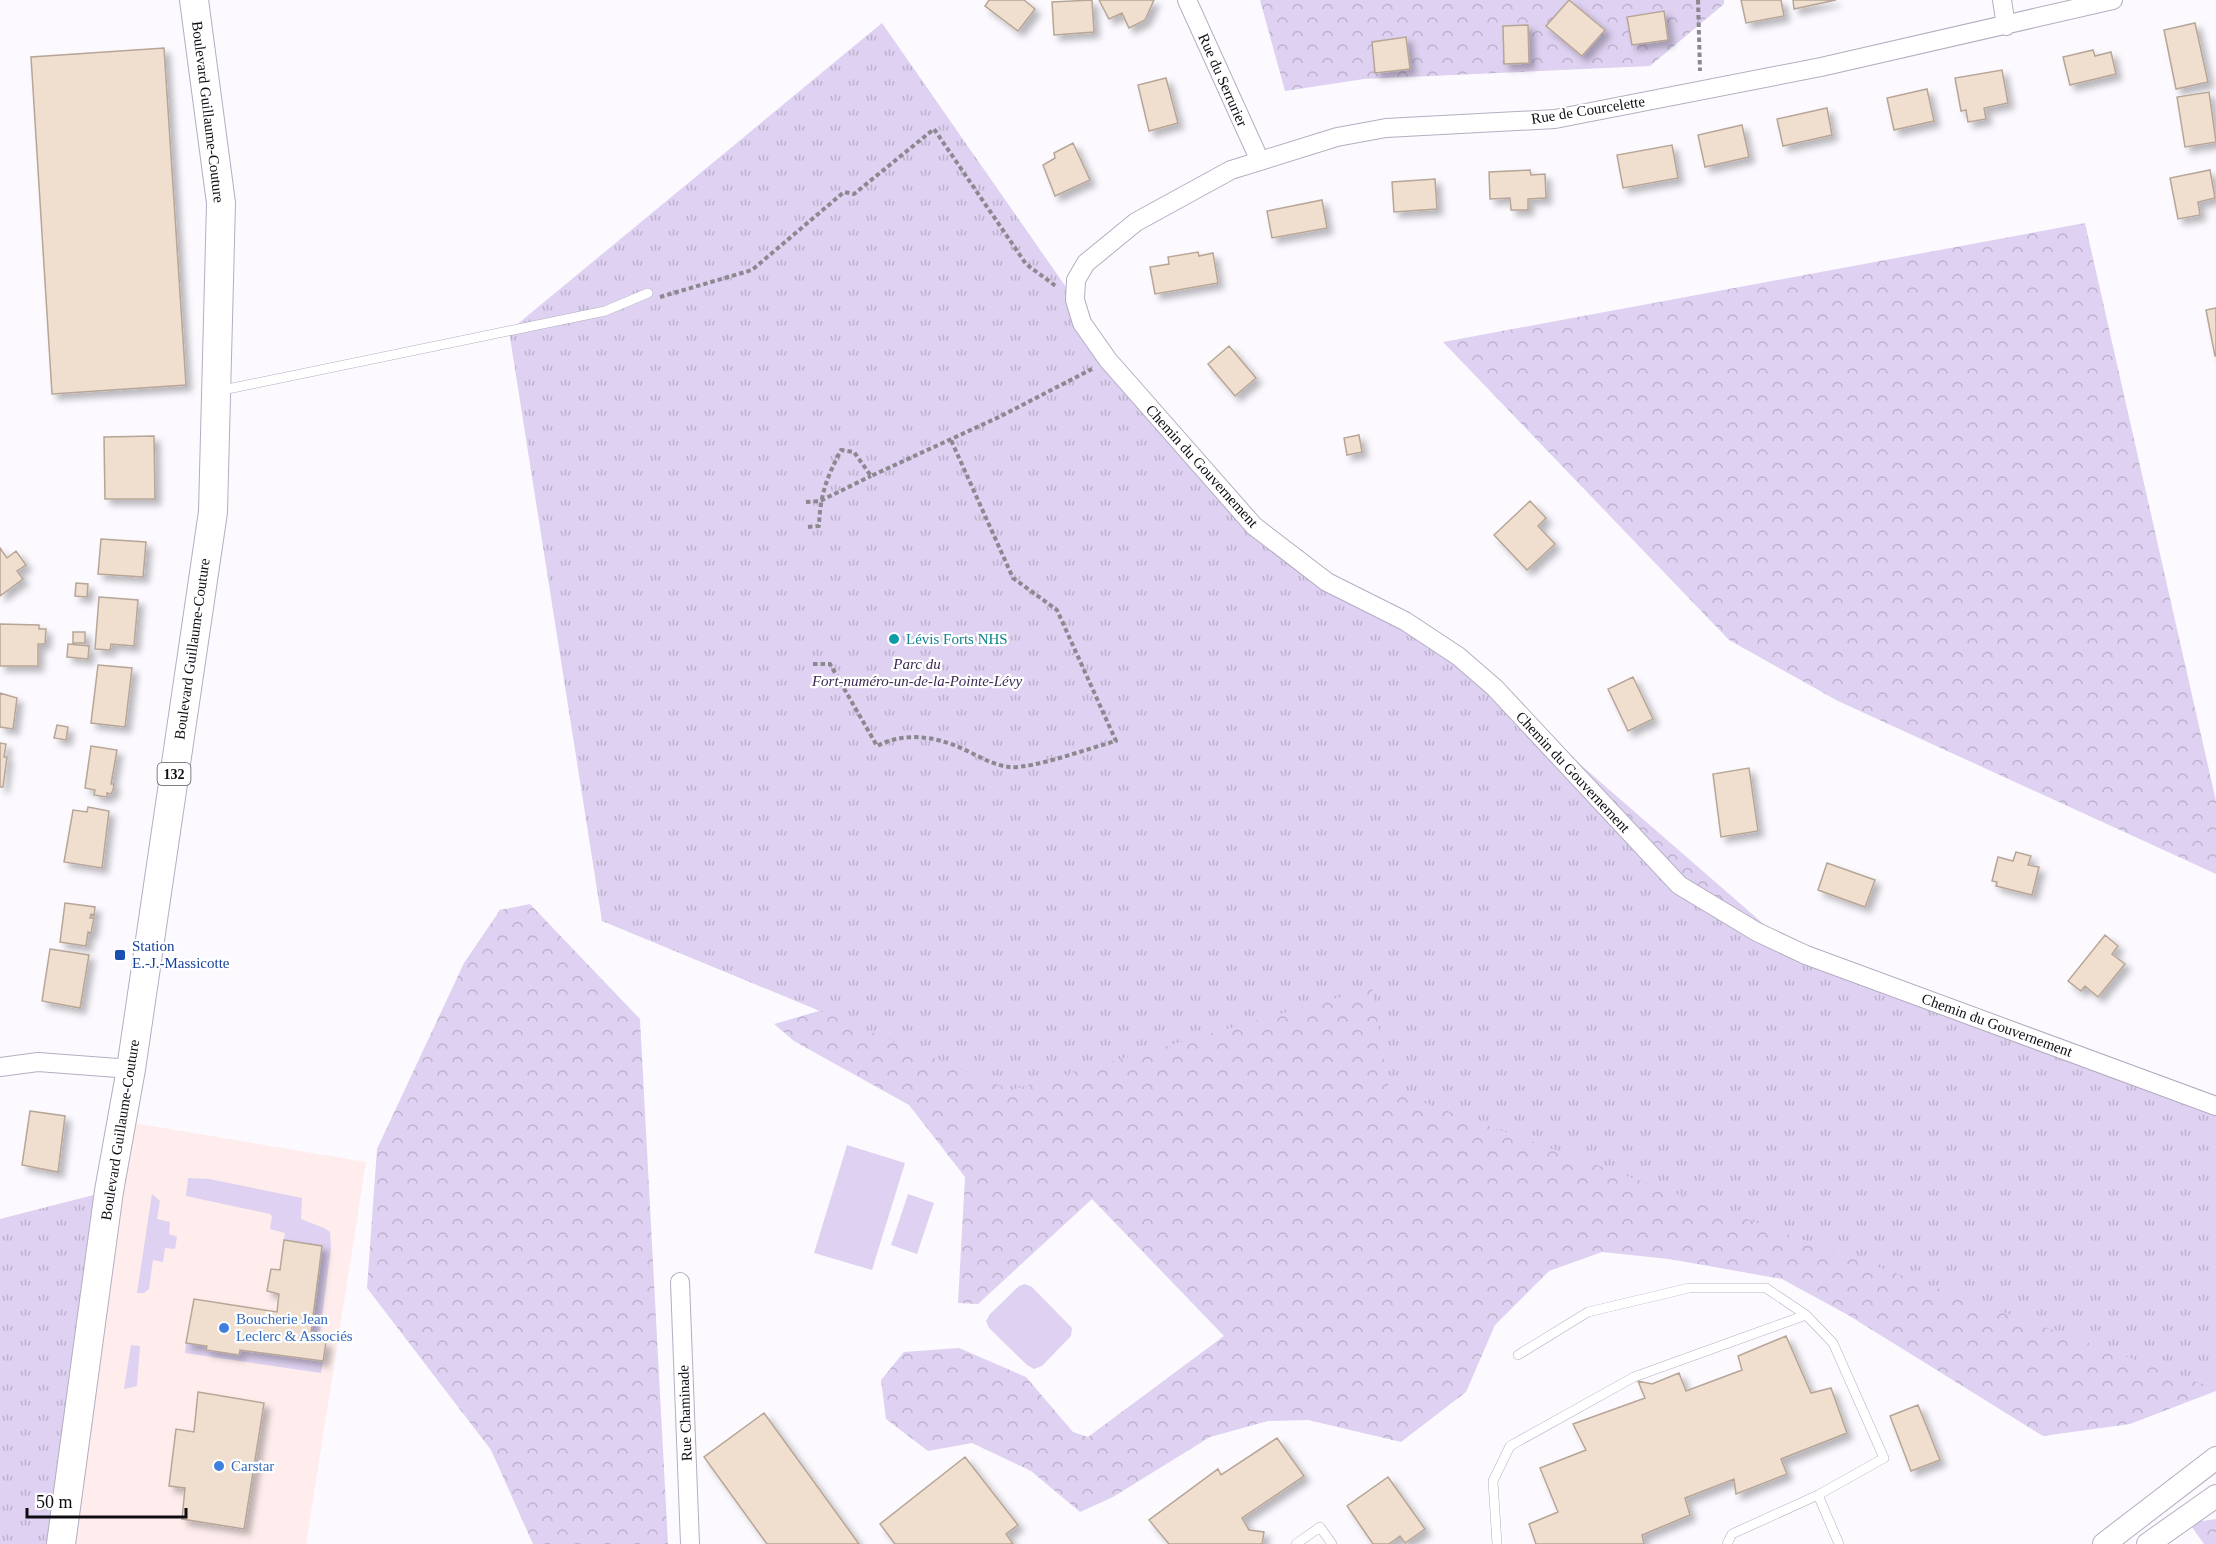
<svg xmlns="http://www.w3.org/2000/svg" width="2216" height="1544" font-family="'Times New Roman',serif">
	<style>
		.commercial { fill: #feedec }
		.grass { fill: #ded1f1 }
		.forest { fill: url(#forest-crowns) }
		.park { fill: url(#park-tufts) }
		.building { fill: #f0decf; stroke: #b7a697; stroke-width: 1.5; filter: url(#shadow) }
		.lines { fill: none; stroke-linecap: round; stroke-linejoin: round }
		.service-casing { stroke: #b5adc1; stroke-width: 10 }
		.minor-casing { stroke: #b5adc1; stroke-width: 20 }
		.tertiary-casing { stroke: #b5adc1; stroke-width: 24 }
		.primary-casing { stroke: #b5adc1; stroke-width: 30 }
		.path { stroke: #8b898f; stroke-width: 4; stroke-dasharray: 4.5 3; stroke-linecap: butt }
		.service { stroke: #fff; stroke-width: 9 }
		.minor { stroke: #fff; stroke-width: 18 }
		.tertiary { stroke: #fff; stroke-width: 22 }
		.primary { stroke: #fff; stroke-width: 28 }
		.culture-dot { fill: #0f9aa8; stroke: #fff; stroke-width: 2 }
		.transit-dot { fill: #1a4fb4; stroke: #fff; stroke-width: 2 }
		.shop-dot { fill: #3f7fe0; stroke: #fff; stroke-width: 2 }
		.labels { text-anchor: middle; stroke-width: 4.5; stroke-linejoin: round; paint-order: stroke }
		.shield { fill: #fff; stroke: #57555a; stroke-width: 1.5 }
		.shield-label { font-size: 14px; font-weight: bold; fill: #0f0c13 }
		.street-label { font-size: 15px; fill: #0f0c13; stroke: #fff }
		.culture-label { font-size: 15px; fill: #0d838f; stroke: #fff; text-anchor: start }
		.park-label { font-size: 15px; font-style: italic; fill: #3c2852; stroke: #fff }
		.transit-label { font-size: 15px; fill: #164399; stroke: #fff; text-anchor: start }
		.shop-label { font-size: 15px; fill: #366cbe; stroke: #fff; text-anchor: start }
	</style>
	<defs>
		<pattern id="forest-crowns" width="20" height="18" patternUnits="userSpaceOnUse" patternTransform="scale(1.5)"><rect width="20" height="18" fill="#ded1f1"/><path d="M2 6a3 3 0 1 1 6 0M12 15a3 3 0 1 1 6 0" fill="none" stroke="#bdb2ce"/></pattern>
		<pattern id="park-tufts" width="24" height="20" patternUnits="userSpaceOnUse" patternTransform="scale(1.5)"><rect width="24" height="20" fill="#ded1f1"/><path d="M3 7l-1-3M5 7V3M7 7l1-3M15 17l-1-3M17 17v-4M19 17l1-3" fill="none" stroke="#bdb2ce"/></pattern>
		<filter id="shadow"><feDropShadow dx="5.5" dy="5.5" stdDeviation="3" flood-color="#0004"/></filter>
	</defs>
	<rect width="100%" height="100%" fill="#fcfaff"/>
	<path class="commercial" d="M 122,1121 L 366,1162 L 306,1544 L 61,1544 Z"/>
	<path class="grass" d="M 847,1145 L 905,1163 L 872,1270 L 814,1253 Z
		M 188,1178 L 209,1179 L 302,1198 L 301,1219 L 324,1228 L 330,1232 L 331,1248 L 319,1341 L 310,1340 L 322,1246 L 284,1240 L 285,1233 L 270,1229 L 272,1216 L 270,1214 L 186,1196 Z
		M 152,1194 L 160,1201 L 157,1219 L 170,1222 L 169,1234 L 177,1237 L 175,1249 L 165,1248 L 163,1262 L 153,1260 L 149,1289 L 144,1293 L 137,1293 Z
		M 908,1194 L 934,1203 L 917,1254 L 891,1245 Z
		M 1025,1284 L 1032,1287 L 1072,1328 L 1071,1336 L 1042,1366 L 1034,1369 L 1027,1365 L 989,1328 L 986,1321 L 990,1314 L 1019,1286 Z
		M 186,1343 L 207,1346 L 206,1350 L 239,1355 L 240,1350 L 323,1361 L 321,1373 L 185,1353 Z
		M 131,1345 L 140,1346 L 137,1386 L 124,1389 Z"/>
	<path class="forest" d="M 1260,0 L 1724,0 L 1724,4 L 1650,66 L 1364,79 L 1285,91 Z
		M 2085,223 L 2216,801 L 2216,874 L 1838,701 L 1729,640 L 1443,342 Z
		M 1544,733 L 1781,939 L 2216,1101 L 2216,1391 L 2130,1424 L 2043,1436 L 1848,1315 L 1782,1279 L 1669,1259 L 1602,1252 L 1549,1271 L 1495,1325 L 1466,1392 L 1401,1442 L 1308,1420 L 1268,1421 L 1210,1437 L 1113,1497 L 1080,1512 L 1031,1471 L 972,1443 L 928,1451 L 886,1419 L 881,1380 L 904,1352 L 959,1348 L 1026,1377 L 1073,1432 L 1088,1437 L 1224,1336 L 1092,1199 L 978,1304 L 958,1303 L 965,1177 L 909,1105 L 794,1041 L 774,1024 L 819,1011 L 857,1015 Z
		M 530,904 L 640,1019 L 668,1544 L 533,1544 L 491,1450 L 367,1288 L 377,1149 L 464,963 L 500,910 Z
		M 2216,1519 L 2216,1544 L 2204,1544 L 2189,1523 Z"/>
	<path class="park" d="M 882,23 L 1075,300 L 1082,323 L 1254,526 L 1458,656 L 1679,885 L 1757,932 L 2216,1106 L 2216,1389 L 1389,1090 L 1372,988 L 1011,1090 L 602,921 L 509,331 Z
		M 109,1191 L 61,1544 L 0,1544 L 0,1219 Z"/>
	<path class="building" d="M 989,0 L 1024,0 L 1035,9 L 1018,31 L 985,6 Z
		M 1092,0 L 1094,32 L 1054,35 L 1052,2 Z
		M 1099,0 L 1154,0 L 1145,20 L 1129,28 L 1122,13 L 1109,19 Z
		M 1569,0 L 1605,30 L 1582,56 L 1546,26 Z
		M 1741,0 L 1781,0 L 1784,16 L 1746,23 Z
		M 1793,0 L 1836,0 L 1794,9 Z
		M 1664,11 L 1668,40 L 1632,45 L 1627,17 Z
		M 2195,23 L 2208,82 L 2176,89 L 2164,30 Z
		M 1528,25 L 1529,63 L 1504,64 L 1503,26 Z
		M 1406,37 L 1410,69 L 1375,73 L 1372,42 Z
		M 164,48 L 186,385 L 52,394 L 31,57 Z
		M 2093,50 L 2095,56 L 2111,52 L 2116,74 L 2070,85 L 2063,57 Z
		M 2002,70 L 2008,103 L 1984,108 L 1986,119 L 1968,122 L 1966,110 L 1961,111 L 1955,78 Z
		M 1166,78 L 1178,123 L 1149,131 L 1138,85 Z
		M 1927,89 L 1934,121 L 1894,130 L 1887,98 Z
		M 2209,92 L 2216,142 L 2185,147 L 2177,97 Z
		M 1827,108 L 1832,135 L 1783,146 L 1777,119 Z
		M 1742,125 L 1749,157 L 1705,167 L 1698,135 Z
		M 1073,143 L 1090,180 L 1055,196 L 1043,165 L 1055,158 L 1054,153 Z
		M 1672,145 L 1678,178 L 1623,188 L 1617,155 Z
		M 1530,170 L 1531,175 L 1545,174 L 1546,198 L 1528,199 L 1528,210 L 1511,210 L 1510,198 L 1490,199 L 1489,172 Z
		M 2210,170 L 2215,198 L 2198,202 L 2200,215 L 2178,219 L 2170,178 Z
		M 1435,179 L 1437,209 L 1394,212 L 1392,182 Z
		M 1322,200 L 1327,228 L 1272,238 L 1267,211 Z
		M 1198,252 L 1199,256 L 1213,253 L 1218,283 L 1155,294 L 1150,267 L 1169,264 L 1168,257 Z
		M 2216,308 L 2216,356 L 2215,356 L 2206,310 Z
		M 1229,346 L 1256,378 L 1235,396 L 1208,364 Z
		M 1359,435 L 1362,452 L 1347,455 L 1344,438 Z
		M 154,436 L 155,499 L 105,499 L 104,437 Z
		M 1530,501 L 1546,518 L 1538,526 L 1555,544 L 1527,570 L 1494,535 Z
		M 101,539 L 146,542 L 143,577 L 98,574 Z
		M 0,548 L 7,558 L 16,551 L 26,565 L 17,571 L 23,579 L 0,596 Z
		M 76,583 L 88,584 L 87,597 L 75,596 Z
		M 99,597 L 138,600 L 134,646 L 111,644 L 110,650 L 95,649 Z
		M 0,624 L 39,625 L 39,629 L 46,629 L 45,644 L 38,644 L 38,666 L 0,666 Z
		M 73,632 L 85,632 L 85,643 L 73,643 Z
		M 68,644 L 89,646 L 88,659 L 67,657 Z
		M 98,665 L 132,668 L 125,727 L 91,723 Z
		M 1633,677 L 1653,719 L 1628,731 L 1608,689 Z
		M 0,693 L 17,698 L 13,729 L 0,727 Z
		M 57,725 L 68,727 L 66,740 L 54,738 Z
		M 0,743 L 6,744 L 4,757 L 7,757 L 3,787 L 0,787 Z
		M 91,746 L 117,750 L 111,784 L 114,784 L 113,790 L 111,794 L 107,793 L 107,797 L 94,795 L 95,790 L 85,788 Z
		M 1749,768 L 1758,831 L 1721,837 L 1713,774 Z
		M 88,807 L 109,811 L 102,868 L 64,862 L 73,810 L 87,812 Z
		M 2016,852 L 2031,856 L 2028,865 L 2039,867 L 2032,895 L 1996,886 L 1997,882 L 1992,881 L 1998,857 L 2013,861 Z
		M 1827,863 L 1875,880 L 1865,907 L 1818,890 Z
		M 65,903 L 95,907 L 94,915 L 91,914 L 90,918 L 94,918 L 91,933 L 88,932 L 86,946 L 60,942 Z
		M 2105,935 L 2118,946 L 2112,954 L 2125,964 L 2098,997 L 2085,986 L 2081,991 L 2068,981 Z
		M 50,949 L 89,955 L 80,1008 L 42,1001 Z
		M 30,1111 L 65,1116 L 58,1172 L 22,1165 Z
		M 284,1240 L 322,1246 L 310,1340 L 326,1342 L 323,1361 L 240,1350 L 239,1355 L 206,1350 L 207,1346 L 186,1343 L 194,1299 L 277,1312 L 279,1294 L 267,1291 L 271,1269 L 280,1270 Z
		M 1786,1336 L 1811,1393 L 1831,1388 L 1847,1433 L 1781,1459 L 1787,1474 L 1736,1494 L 1734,1479 L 1685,1498 L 1690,1515 L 1642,1535 L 1644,1544 L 1536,1544 L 1529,1524 L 1558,1512 L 1540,1468 L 1586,1450 L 1573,1424 L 1645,1398 L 1638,1381 L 1652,1384 L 1679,1373 L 1686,1391 L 1742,1370 L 1738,1356 Z
		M 198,1392 L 264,1403 L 244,1529 L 182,1519 L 185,1488 L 169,1486 L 176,1429 L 194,1432 Z
		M 1918,1405 L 1940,1460 L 1911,1471 L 1890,1416 Z
		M 764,1413 L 859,1544 L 767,1544 L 704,1457 Z
		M 1277,1438 L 1304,1476 L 1242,1518 L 1249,1530 L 1264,1532 L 1262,1544 L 1169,1544 L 1149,1520 L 1218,1469 L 1221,1475 Z
		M 965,1457 L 1018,1525 L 1006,1534 L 1013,1544 L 895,1544 L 880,1524 Z
		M 1388,1477 L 1425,1529 L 1405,1543 L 1400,1536 L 1389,1544 L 1373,1544 L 1347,1506 Z"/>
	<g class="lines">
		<defs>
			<path id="service" d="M 218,391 L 605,311 L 648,293
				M 1518,1355 L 1588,1312 L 1689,1288 L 1766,1288 L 1806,1315 L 1833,1343 L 1884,1458 L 1818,1495 L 1732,1534 L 1727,1544
				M 1818,1495 L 1839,1544
				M 1296,1544 L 1320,1527 L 1332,1544
				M 1497,1544 L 1493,1481 L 1510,1446 L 1634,1377 L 1806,1315"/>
			<path id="minor" d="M 1187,0 L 1260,161
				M 2002,0 L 2006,26
				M 2113,0 L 1821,67 L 1555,119 L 1386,128 L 1337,137 L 1231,170 L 1136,222 L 1086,263 L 1076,280 L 1075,300 L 1082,323 L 1108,360 L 1254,526 L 1327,582 L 1405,621 L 1458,656 L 1495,688 L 1679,885 L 1757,932 L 1806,955 L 2216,1106
				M 0,1067 L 38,1062 L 131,1069
				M 680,1282 L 690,1544"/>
			<path id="tertiary" d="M 2104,1544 L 2216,1458
				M 2148,1544 L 2216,1496"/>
			<path id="primary" d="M 61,1544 L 109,1191 L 131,1069 L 213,512 L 221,203 L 194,0"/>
		</defs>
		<use href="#service" class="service-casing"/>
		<use href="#minor" class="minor-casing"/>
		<use href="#tertiary" class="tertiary-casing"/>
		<use href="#primary" class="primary-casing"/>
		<path class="path" d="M 1698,0 L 1700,71
			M 660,297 L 752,270 L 844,192 L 854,194 L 934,129 L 1026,264 L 1057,287
			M 806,502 L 820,501 L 871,476
			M 808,527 L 819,526 C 820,495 827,477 841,450 L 854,452 L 871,476 L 999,417 L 1092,369
			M 813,664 L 830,664 L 877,746 C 904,732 934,736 961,748 C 977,755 992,765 1009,767 C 1034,769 1089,748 1116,741 L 1057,610 L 1013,578 L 951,440"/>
		<use href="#service" class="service"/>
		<use href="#minor" class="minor"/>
		<use href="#tertiary" class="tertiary"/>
		<use href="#primary" class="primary"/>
	</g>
	<circle class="culture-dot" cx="894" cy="639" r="6"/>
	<rect class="transit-dot" x="114" y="949" width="12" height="12" rx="3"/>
	<g class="shop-dot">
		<circle cx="224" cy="1328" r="6"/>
		<circle cx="219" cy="1466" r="6"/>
	</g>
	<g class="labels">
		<rect class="shield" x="157.5" y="763" width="33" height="22" rx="4.5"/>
		<g class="shield-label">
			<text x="174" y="779">132</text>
		</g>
		<g class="street-label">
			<text transform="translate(1223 80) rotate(66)" y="5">Rue du Serrurier</text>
			<text transform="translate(1588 110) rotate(-9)" y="5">Rue de Courcelette</text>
			<text transform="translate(208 112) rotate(83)" y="5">Boulevard Guillaume-Couture</text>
			<text transform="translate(1202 466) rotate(48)" y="5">Chemin du Gouvernement</text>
			<text transform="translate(192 649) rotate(-82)" y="5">Boulevard Guillaume-Couture</text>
			<text transform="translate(1573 772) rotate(47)" y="5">Chemin du Gouvernement</text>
			<text transform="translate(1997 1025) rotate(20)" y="5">Chemin du Gouvernement</text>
			<text transform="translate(120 1130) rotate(-81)" y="5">Boulevard Guillaume-Couture</text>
			<text transform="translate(685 1413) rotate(-92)" y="5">Rue Chaminade</text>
		</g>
		<g class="culture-label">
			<text x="906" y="644">Lévis Forts NHS</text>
		</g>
		<g class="park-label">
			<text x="917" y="669">Parc du<tspan x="917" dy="17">Fort-numéro-un-de-la-Pointe-Lévy</tspan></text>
		</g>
		<g class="transit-label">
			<text x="132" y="951">Station<tspan x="132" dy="17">E.-J.-Massicotte</tspan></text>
		</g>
		<g class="shop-label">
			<text x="236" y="1324">Boucherie Jean<tspan x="236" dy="17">Leclerc &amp; Associés</tspan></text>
			<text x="231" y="1471">Carstar</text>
		</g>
	</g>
	<path d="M27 1508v9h159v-9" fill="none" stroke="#0f0c13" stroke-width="3"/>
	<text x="36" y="1508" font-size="18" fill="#0f0c13" stroke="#ffffff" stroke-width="4.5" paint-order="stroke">50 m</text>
</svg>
